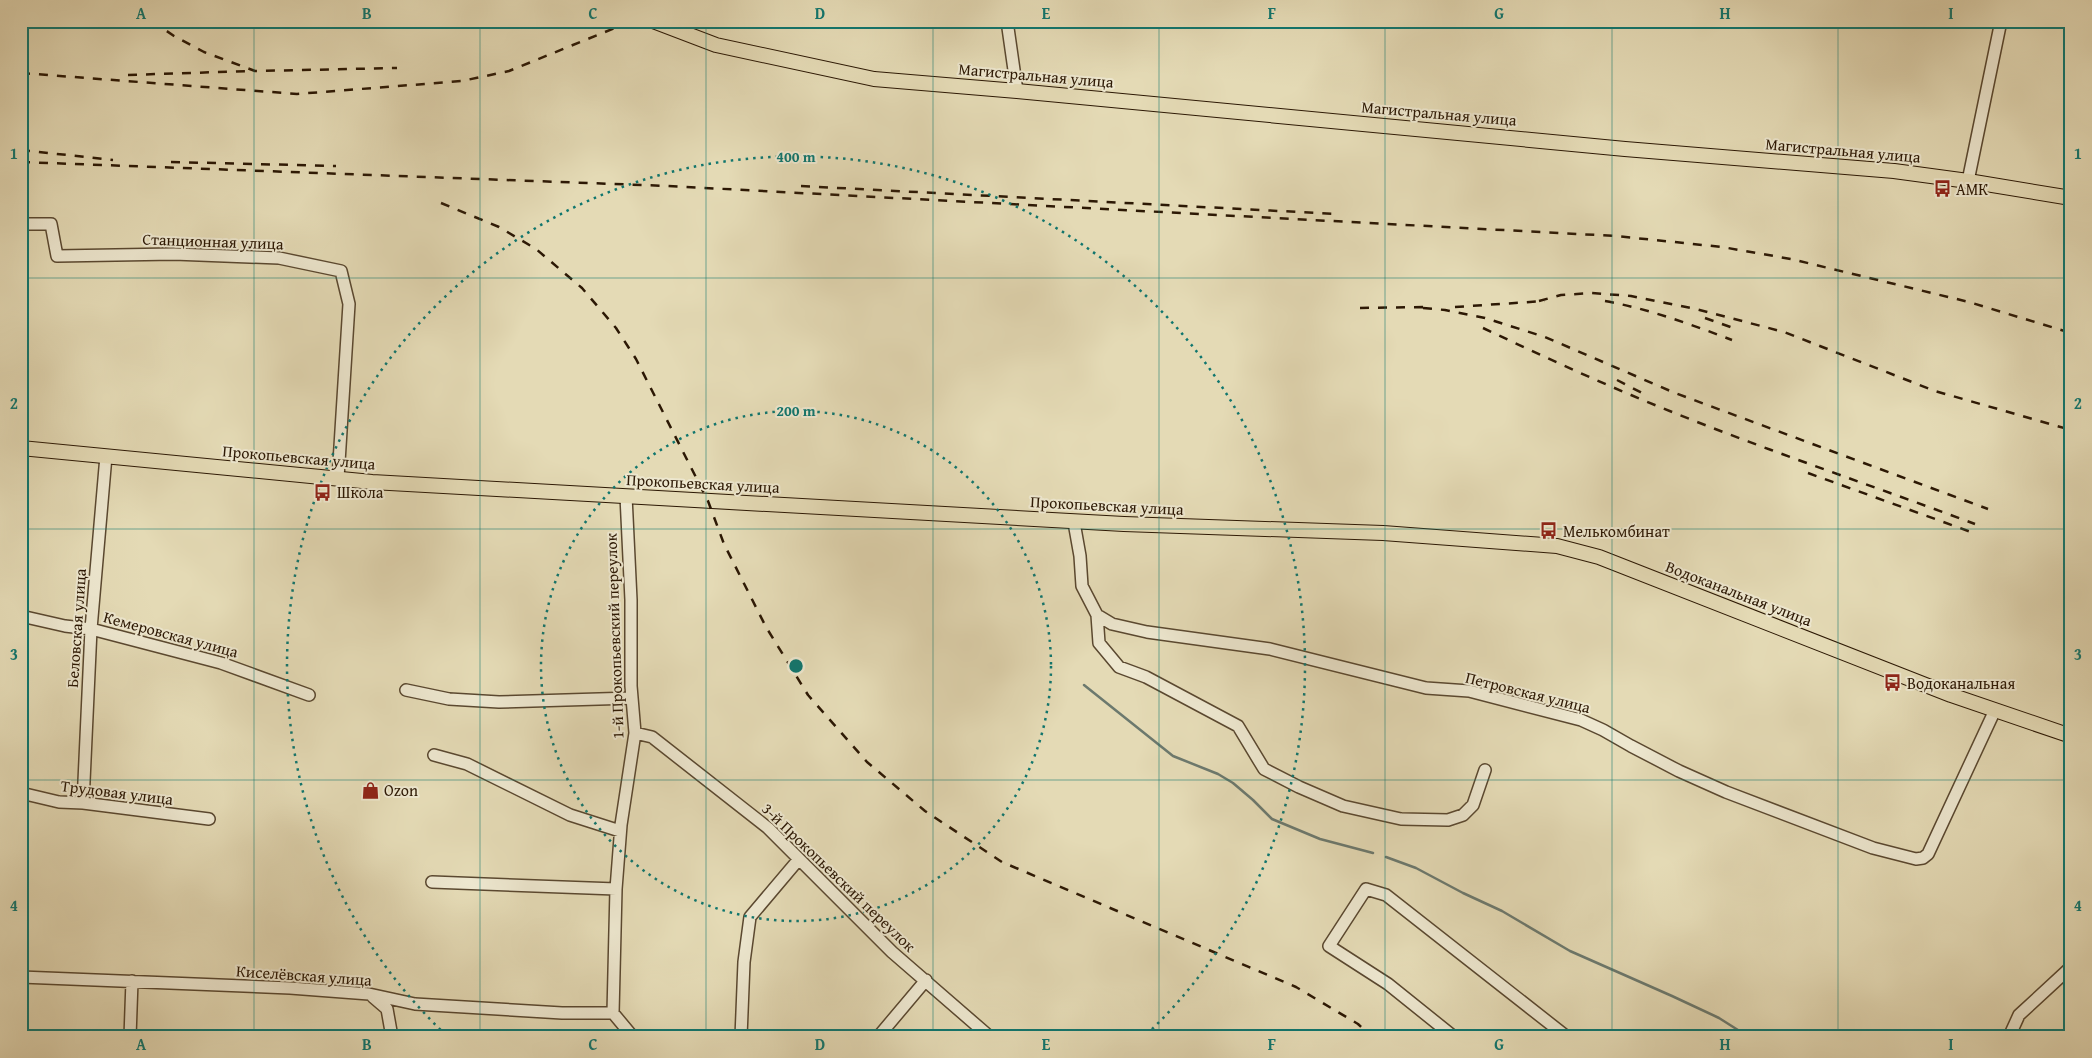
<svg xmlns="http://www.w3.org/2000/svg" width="2092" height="1058" font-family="'Gentium Book Plus',serif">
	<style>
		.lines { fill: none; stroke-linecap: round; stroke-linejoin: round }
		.stream { stroke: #6c796e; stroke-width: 2.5 }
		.minor-casing { stroke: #5a4830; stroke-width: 14 }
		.major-casing { stroke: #2c1804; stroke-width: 16 }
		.minor { stroke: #ede7cf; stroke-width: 11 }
		.major { stroke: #e4dab5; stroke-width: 14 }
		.rail { stroke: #2c1804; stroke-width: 2.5; stroke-dasharray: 9 9; stroke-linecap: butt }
		.grid { fill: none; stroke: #0f766e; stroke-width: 1; stroke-opacity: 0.55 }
		.ring { fill: none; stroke: #0f766e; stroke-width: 2.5; stroke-dasharray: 2.5 5 }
		.labels { text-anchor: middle; stroke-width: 4; stroke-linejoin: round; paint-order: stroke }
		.street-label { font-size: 16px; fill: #2c1804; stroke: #ede7cf }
		.poi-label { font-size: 16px; fill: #2c1804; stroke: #ede7cf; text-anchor: start }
		.centre { fill: #0f766e; stroke: #ede7cf; stroke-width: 2.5 }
		.ring-label { font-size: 15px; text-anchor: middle; font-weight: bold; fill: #0f766e; stroke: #ede7cf; stroke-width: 4; stroke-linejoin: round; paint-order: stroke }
		.neatline { fill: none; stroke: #0f766e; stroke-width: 2 }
		.grid-label { font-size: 16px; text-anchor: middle; font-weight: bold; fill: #0f766e }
	</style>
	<rect width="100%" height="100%" fill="#e4dab5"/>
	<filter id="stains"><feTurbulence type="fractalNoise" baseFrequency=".004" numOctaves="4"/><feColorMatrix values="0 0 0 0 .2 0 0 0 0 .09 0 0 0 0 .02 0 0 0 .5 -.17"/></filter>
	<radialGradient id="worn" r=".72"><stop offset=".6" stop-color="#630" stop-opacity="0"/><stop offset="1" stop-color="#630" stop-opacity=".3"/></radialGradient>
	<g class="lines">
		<path class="stream" d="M 1084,685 L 1173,756 L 1218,774 L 1233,783 L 1253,800 L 1272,819 L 1320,839 L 1373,853
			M 1386,857 L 1416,868 L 1463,893 L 1502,911 L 1570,951 L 1672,996 L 1719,1018 L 1749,1037"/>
		<defs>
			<path id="minor" d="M 1007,21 L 1017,91
				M 1968,181 L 2001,21
				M 21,224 L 51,224 L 57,256 L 174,254 L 279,258 L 341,271 L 349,304 L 338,478
				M 626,496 L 631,600 L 631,686 L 635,733 L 621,825 L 616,889 L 613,1013 L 633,1037
				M 1075,528 L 1080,556 L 1082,586 L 1097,615 L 1112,624 L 1147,632 L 1270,649 L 1426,688 L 1469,691 L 1581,720 L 1603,730 L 1631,746 L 1679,771 L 1726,792 L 1873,848 L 1916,859 L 1923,858 L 1928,854 L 1995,710
				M 1097,615 L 1099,643 L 1119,667 L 1146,677 L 1238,726 L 1264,769 L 1299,787 L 1343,806 L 1401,819 L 1448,820 L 1463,815 L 1473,805 L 1485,770
				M 21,616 L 65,626 L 91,629 L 221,663 L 309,695
				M 406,690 L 449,699 L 499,702 L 632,698
				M 635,733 L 652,737 L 768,828 L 892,952 L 990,1037
				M 434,755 L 467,764 L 570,815 L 620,831
				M 21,793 L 59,802 L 83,803 L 209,819
				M 83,803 L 91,629 L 106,456
				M 432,882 L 616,889
				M 21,977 L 290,988 L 369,994 L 415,1004 L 562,1013 L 613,1013
				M 373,997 L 387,1009 L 392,1037
				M 130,1037 L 132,981
				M 741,1037 L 744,962 L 750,917 L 799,859
				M 878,1037 L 926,980
				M 1454,1037 L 1388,984 L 1329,946 L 1366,889 L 1386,895 L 1567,1037
				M 2009,1037 L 2019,1015 L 2071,967"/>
			<path id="major" d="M 653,21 L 716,45 L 874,79 L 1017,91 L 1625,149 L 1894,171 L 1968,181 L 2071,198
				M 21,448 L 372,482 L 1124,524 L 1383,533 L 1557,546 L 1599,557 L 1951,695 L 2071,736"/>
		</defs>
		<use href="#minor" class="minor-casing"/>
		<use href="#major" class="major-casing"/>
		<use href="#minor" class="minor"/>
		<use href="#major" class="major"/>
		<path class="rail" d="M 152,21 L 174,36 L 204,52 L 255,71 L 397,68
			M 21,73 L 297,94 L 462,81 L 509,71 L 632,21
			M 128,75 L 250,71
			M 21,150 L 113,160
			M 21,162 L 668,186 L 1616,236 L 1722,247 L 1791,259 L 1969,302 L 2071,333
			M 171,162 L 336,166
			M 801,186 L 1337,214
			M 441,203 L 499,227 L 536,249 L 582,288 L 616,328 L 636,359 L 708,501 L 724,544 L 766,627 L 808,695 L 867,762 L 925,811 L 1002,862 L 1296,987 L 1358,1024 L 1372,1037
			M 1539,301 L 1561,295 L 1592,293 L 1631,296 L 1696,309 L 1784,332 L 1935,391 L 2071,430
			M 1605,301 C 1649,309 1690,324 1732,340
			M 1455,307 L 1545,301
			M 1360,308 L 1430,307
			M 1423,308 L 1445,310 L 1485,318 L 1545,337 L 1675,393 L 1988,509
			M 1705,318 L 1736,329
			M 1483,328 C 1532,351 1581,374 1631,395 C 1744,443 1860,481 1975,524
			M 1617,380 L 1644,394
			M 1808,473 L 1971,532"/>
	</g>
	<path class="grid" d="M 254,21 L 254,1037M 480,21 L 480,1037M 706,21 L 706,1037M 933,21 L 933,1037M 1159,21 L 1159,1037M 1385,21 L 1385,1037M 1612,21 L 1612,1037M 1838,21 L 1838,1037M 21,278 L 2071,278M 21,529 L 2071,529M 21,780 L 2071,780"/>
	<g class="ring">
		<circle cx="796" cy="666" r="255"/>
		<path d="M446 1035A509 509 0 1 1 1146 1035"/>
	</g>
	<defs>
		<symbol id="bus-bare" viewBox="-9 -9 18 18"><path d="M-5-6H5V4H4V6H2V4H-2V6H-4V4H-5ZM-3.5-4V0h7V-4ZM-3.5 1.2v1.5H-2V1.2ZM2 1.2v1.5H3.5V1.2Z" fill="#8f2418" stroke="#ede7cf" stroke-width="2.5" paint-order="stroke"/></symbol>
		<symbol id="shop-bare" viewBox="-9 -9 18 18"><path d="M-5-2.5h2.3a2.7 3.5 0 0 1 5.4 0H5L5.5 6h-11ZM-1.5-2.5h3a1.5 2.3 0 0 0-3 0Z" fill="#8f2418" stroke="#ede7cf" stroke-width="2.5" paint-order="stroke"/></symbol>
	</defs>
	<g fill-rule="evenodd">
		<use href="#bus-bare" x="1930" y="176" width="25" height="25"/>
		<use href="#bus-bare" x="310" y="480" width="25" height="25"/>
		<use href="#bus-bare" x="1536" y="518" width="25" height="25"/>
		<use href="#bus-bare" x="1880" y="670" width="25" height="25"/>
		<use href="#shop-bare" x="358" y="778" width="25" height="25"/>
	</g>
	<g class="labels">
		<g class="street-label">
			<text transform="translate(1036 75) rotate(5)" y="6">Магистральная улица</text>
			<text transform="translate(1439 113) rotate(5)" y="6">Магистральная улица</text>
			<text transform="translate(1843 150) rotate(5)" y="6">Магистральная улица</text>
			<text transform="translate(213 241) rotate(2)" y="6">Станционная улица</text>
			<text transform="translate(299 457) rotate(5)" y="6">Прокопьевская улица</text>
			<text transform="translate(703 483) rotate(3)" y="6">Прокопьевская улица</text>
			<text transform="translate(1107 505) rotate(3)" y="6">Прокопьевская улица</text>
			<text transform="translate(1739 593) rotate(21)" y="6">Водоканальная улица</text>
			<text transform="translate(76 628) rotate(-86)" y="6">Беловская улица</text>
			<text transform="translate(171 634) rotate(15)" y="6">Кемеровская улица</text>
			<text transform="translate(614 636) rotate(-92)" y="6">1-й Прокопьевский переулок</text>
			<text transform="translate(1528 692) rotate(14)" y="6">Петровская улица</text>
			<text transform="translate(117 792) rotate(7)" y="6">Трудовая улица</text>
			<text transform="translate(839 877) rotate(44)" y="6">3-й Прокопьевский переулок</text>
			<text transform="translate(304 975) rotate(4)" y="6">Киселёвская улица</text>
		</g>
		<g class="poi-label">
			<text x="1956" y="195">АМК</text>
			<text x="337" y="498">Школа</text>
			<text x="1563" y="537">Мелькомбинат</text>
			<text x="1907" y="689">Водоканальная</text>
			<text x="384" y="796">Ozon</text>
		</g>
	</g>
	<circle cx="796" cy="666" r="8" class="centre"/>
	<g class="ring-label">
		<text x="796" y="162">400 m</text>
		<text x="796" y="416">200 m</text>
	</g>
	<rect width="2092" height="1058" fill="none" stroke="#e4dab5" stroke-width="55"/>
	<rect x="28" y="28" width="2036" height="1002" class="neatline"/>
	<g class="grid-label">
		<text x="141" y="19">A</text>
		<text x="367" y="19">B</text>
		<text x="593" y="19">C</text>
		<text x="820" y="19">D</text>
		<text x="1046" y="19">E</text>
		<text x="1272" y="19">F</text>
		<text x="1499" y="19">G</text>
		<text x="1725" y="19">H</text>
		<text x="1951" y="19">I</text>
		<text x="14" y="159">1</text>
		<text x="2078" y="159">1</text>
		<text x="14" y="409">2</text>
		<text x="2078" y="409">2</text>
		<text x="14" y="660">3</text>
		<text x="2078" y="660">3</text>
		<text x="14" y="911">4</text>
		<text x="2078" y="911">4</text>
		<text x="141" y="1050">A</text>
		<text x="367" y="1050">B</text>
		<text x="593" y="1050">C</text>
		<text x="820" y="1050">D</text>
		<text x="1046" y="1050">E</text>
		<text x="1272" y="1050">F</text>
		<text x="1499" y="1050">G</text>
		<text x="1725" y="1050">H</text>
		<text x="1951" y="1050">I</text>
	</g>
	<rect width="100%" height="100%" filter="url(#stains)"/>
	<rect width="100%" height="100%" fill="url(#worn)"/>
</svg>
